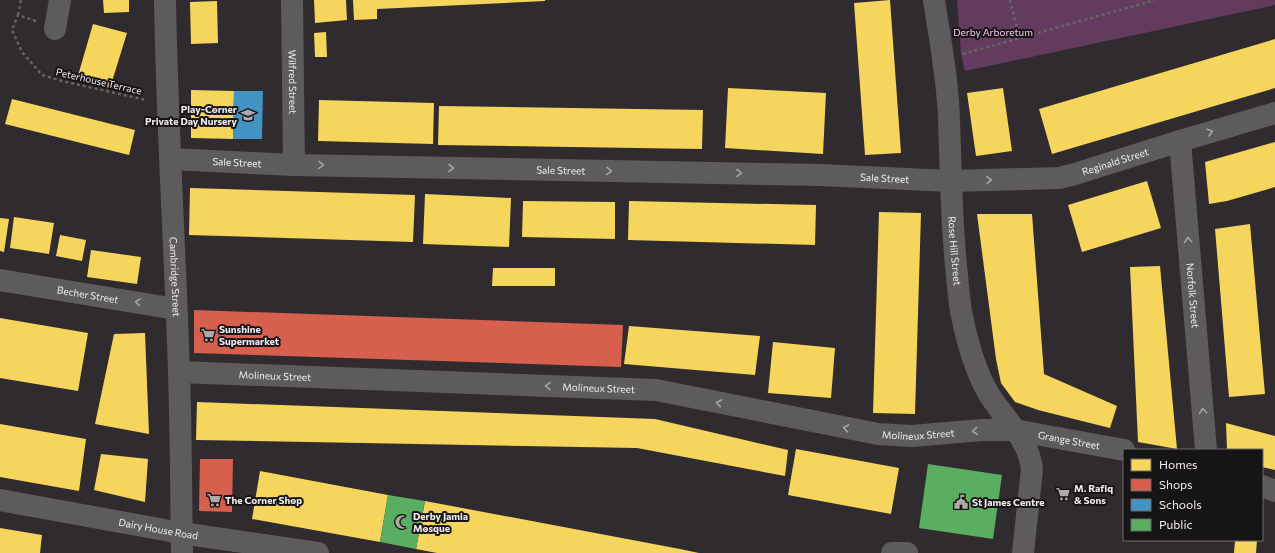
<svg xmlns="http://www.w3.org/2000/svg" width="1275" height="553" font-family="Commissioner,sans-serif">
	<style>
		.green { fill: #633b5e }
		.homes { fill: #f6d55c }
		.shops { fill: #d6604d }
		.schools { fill: #4393c3 }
		.public { fill: #5aae61 }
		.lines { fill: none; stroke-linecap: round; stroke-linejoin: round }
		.path { stroke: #666566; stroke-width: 2.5; stroke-dasharray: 3 3; stroke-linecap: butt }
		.minor { stroke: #5d5b5c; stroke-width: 22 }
		.oneway { stroke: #a7a4a6 }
		.labels { text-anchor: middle; stroke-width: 4; stroke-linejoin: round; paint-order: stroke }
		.park-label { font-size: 10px; fill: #facaf2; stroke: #171416 }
		.street-label { font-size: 10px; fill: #f1edf0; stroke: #171416 }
		.poi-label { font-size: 10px; font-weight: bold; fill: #f1edf0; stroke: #171416; text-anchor: start }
	</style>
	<rect width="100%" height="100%" fill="#302b2f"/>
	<path class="green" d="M 957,0 L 1275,0 L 1275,5 L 965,71 L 961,54 Z"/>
	<path class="homes" d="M 103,0 L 129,0 L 129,12 L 104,13 Z
		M 314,0 L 346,0 L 347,20 L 315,23 Z
		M 353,0 L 545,0 L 545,1 L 377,9 L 377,19 L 354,20 Z
		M 890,0 L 901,153 L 865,155 L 854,3 Z
		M 217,1 L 218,43 L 191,44 L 190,2 Z
		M 93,24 L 127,33 L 110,88 L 77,79 Z
		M 326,32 L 327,57 L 315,57 L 314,33 Z
		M 1275,39 L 1275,88 L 1052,154 L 1039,109 Z
		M 728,88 L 826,93 L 823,154 L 725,148 Z
		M 1003,88 L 1012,151 L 976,156 L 967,93 Z
		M 191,90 L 234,91 L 233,139 L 191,138 Z
		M 12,99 L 135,130 L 129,155 L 5,124 Z
		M 319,100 L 434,103 L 433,144 L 318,141 Z
		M 439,106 L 703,110 L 702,149 L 438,145 Z
		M 1275,142 L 1275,187 L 1227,201 L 1209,204 L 1205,162 Z
		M 1147,181 L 1161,228 L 1082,252 L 1068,205 Z
		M 190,188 L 415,195 L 413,242 L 189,235 Z
		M 425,194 L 511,198 L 509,247 L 423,244 Z
		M 523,201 L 615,202 L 615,239 L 522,237 Z
		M 629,201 L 816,205 L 815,245 L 628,240 Z
		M 879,212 L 921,213 L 915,414 L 873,413 Z
		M 977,214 L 1032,214 L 1044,374 L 1117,406 L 1110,428 L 1038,410 L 1015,402 L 1001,383 L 996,359 Z
		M 14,217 L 54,223 L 49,254 L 10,248 Z
		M 0,218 L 9,219 L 4,252 L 0,251 Z
		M 1250,224 L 1265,394 L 1229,397 L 1215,229 Z
		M 60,235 L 86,240 L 82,261 L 56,256 Z
		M 91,250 L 141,257 L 137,284 L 87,277 Z
		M 1160,266 L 1177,449 L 1138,442 L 1130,267 Z
		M 493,268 L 555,268 L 555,286 L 492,286 Z
		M 0,318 L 88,333 L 78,391 L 0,378 Z
		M 629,326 L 760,336 L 755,375 L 624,364 Z
		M 145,333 L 149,434 L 95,424 L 114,334 Z
		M 773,342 L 835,348 L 831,398 L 768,393 Z
		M 197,402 L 655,419 L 788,450 L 785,476 L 637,448 L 196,440 Z
		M 1226,423 L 1275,436 L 1275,470 L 1262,467 L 1262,450 L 1227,450 Z
		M 0,424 L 86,439 L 79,491 L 0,477 Z
		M 796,449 L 899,468 L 891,514 L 788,495 Z
		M 101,454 L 148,459 L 145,502 L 94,490 Z
		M 260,471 L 388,495 L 380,542 L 252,519 Z
		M 425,501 L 680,549 L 699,553 L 437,553 L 416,549 Z
		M 0,528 L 42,535 L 40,553 L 0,553 Z
		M 1235,540 L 1257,540 L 1256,553 L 1234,553 Z"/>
	<path class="shops" d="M 194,310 L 623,325 L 621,367 L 194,353 Z
		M 200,459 L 233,459 L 232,512 L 199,511 Z"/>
	<path class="schools" d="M 234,91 L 263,91 L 262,139 L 233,139 Z"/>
	<path class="public" d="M 928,464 L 1002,475 L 993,539 L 919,528 Z
		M 388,495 L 425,501 L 416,549 L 380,542 Z"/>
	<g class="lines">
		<path class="path" d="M 1010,0 L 1019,37
			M 18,15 L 21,0
			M 36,21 L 18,15 L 12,30 L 22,52 L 42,75 L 62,81 L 146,100
			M 963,54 L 1155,0"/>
		<g class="minor">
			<path id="s1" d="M 165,0 C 167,124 175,248 179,372 C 181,432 181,493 182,553"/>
			<path id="s2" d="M 292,0 L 294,165"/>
			<path id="s3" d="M 934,0 C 940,40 948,80 949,120 C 951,172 951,223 957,275 C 958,287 959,299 961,311 C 966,337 973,365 986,389 C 1000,416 1029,437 1032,469 L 1023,553"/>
			<path d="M 55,29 L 60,0"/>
			<path id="s4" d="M 1180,141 L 1206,450"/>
			<path id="s5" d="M 171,159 L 294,165 L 821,175 L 950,181 L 1059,178 L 1075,174 L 1180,141 L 1275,113"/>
			<path id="s6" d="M 0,280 L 176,309"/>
			<path id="s7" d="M 179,372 L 656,390 L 878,434 L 912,436 L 982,430 L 1014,430 L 1124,450"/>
			<path d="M 1262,486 L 1275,491"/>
			<path id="s8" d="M 0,500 L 181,533 L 318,553"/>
			<path d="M 892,553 L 907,553"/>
		</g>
	</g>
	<defs><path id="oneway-chevron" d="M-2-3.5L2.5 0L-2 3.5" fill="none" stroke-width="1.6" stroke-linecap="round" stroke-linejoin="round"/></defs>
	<g class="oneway">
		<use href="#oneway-chevron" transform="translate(1210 132) rotate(-16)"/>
		<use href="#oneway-chevron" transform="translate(321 165) rotate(1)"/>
		<use href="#oneway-chevron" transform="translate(451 168) rotate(1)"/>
		<use href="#oneway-chevron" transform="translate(609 171) rotate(1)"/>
		<use href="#oneway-chevron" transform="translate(739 173) rotate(1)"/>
		<use href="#oneway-chevron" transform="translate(989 180) rotate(-2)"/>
		<use href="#oneway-chevron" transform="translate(1188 240) rotate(-95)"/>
		<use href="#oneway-chevron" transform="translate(138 302) rotate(-171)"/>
		<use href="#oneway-chevron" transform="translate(548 386) rotate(-178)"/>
		<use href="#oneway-chevron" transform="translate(719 403) rotate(-169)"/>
		<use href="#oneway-chevron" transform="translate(1203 411) rotate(-95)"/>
		<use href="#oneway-chevron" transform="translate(846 428) rotate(-169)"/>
		<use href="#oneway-chevron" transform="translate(975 431) rotate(175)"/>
	</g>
	<defs>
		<symbol id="school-bare" viewBox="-9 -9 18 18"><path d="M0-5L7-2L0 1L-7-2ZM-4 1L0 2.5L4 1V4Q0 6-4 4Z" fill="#ada9ac" stroke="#171416" stroke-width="2.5" paint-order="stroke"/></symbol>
		<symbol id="supermarket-bare" viewBox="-9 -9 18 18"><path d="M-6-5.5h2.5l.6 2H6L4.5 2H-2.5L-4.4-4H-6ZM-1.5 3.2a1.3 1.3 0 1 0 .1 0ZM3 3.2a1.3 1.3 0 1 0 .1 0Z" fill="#ada9ac" stroke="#171416" stroke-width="2.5" paint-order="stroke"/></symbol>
		<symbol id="civic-bare" viewBox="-9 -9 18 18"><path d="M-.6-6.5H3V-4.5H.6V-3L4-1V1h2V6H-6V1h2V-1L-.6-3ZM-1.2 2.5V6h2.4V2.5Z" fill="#ada9ac" stroke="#171416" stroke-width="2.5" paint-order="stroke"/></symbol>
		<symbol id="mosque-bare" viewBox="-9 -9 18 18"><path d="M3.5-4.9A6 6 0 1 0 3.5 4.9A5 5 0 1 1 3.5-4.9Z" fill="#ada9ac" stroke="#171416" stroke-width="2.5" paint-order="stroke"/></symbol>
	</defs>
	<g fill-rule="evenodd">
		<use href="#school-bare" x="238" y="105" width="20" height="20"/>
		<use href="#supermarket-bare" x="198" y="325" width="20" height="20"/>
		<use href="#supermarket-bare" x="1053" y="484" width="20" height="20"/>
		<use href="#supermarket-bare" x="204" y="490" width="20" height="20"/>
		<use href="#civic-bare" x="951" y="492" width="20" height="20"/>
		<use href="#mosque-bare" x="392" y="512" width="20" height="20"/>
	</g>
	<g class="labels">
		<g class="park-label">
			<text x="993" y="36">Derby Arboretum</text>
		</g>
		<g class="street-label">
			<text transform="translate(99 81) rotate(13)" y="4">Peterhouse Terrace</text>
			<text dy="4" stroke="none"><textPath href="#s2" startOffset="82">Wilfred Street</textPath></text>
			<text dy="4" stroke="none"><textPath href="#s5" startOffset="66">Sale Street</textPath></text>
			<text dy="4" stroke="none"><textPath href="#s5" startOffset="947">Reginald Street</textPath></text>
			<text dy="4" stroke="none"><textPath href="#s5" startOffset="390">Sale Street</textPath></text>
			<text dy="4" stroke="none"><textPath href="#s5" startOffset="714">Sale Street</textPath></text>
			<text dy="4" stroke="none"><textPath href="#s3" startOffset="252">Rose Hill Street</textPath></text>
			<text dy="4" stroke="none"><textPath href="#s1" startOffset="277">Cambridge Street</textPath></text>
			<text dy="4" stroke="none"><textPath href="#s6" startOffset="89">Becher Street</textPath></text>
			<text dy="4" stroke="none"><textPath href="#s4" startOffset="155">Norfolk Street</textPath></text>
			<text dy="4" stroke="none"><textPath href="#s7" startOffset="96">Molineux Street</textPath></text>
			<text dy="4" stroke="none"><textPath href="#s7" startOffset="420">Molineux Street</textPath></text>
			<text dy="4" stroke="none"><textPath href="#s7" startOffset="744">Molineux Street</textPath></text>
			<text dy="4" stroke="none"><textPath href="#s7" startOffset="896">Grange Street</textPath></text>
			<text dy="4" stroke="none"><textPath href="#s8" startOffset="161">Dairy House Road</textPath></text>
		</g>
		<g class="poi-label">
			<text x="237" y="113" text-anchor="end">Play-Corner<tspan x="237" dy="12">Private Day Nursery</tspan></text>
			<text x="219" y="333">Sunshine<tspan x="219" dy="12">Supermarket</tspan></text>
			<text x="1074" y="492">M. Rafiq<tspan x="1074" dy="12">&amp; Sons</tspan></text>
			<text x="225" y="504">The Corner Shop</text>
			<text x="972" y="506">St James Centre</text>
			<text x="413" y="520">Derby Jamia<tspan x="413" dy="12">Mosque</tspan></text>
		</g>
	</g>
	<rect x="1123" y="449" width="140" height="92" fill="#171416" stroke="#6e6b6d"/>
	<rect x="1131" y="459" width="20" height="12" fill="#f6d55c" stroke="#6e6b6d"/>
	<text x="1159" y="469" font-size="12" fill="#f1edf0">Homes</text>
	<rect x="1131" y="479" width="20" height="12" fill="#d6604d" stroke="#6e6b6d"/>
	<text x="1159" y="489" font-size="12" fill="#f1edf0">Shops</text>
	<rect x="1131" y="499" width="20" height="12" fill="#4393c3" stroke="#6e6b6d"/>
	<text x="1159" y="509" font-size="12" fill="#f1edf0">Schools</text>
	<rect x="1131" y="519" width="20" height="12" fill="#5aae61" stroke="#6e6b6d"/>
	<text x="1159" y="529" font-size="12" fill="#f1edf0">Public</text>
</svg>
